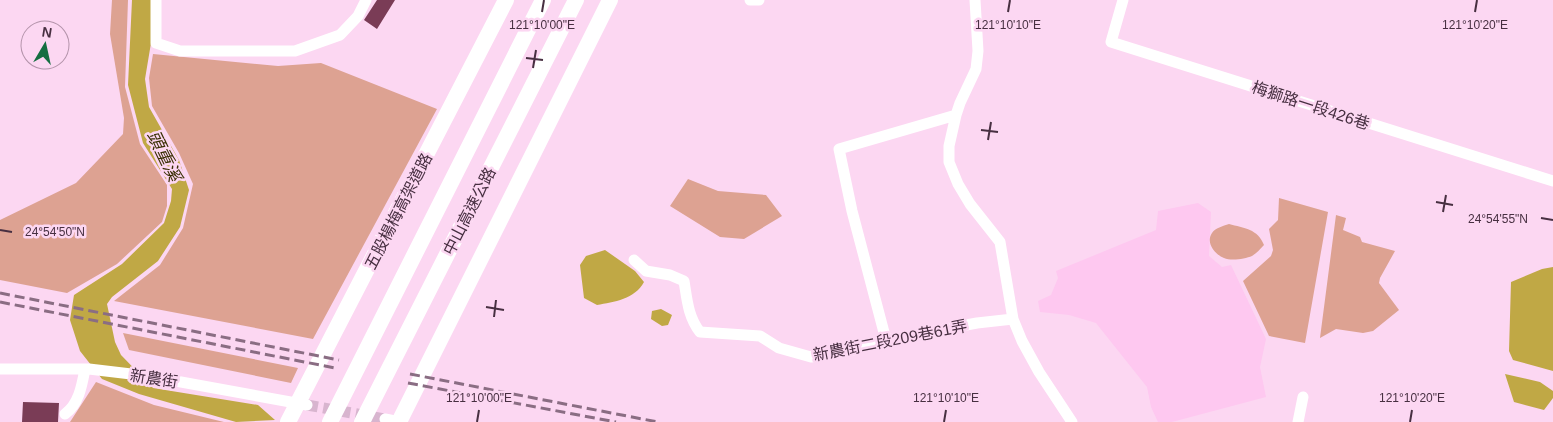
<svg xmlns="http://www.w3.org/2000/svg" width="1553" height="422" font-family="Arial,'Noto Sans TC',sans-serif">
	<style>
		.built { fill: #fec8f0 }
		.green { fill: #dda292 }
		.water { fill: #c0a845 }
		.building { fill: #7a3c56 }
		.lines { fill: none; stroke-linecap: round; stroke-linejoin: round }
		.minor-tunnel { stroke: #d8b5cf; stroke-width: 11; stroke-dasharray: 11 5.5; stroke-linecap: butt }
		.minor { stroke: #fff; stroke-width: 11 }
		.highway { stroke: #fff; stroke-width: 16 }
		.rail { stroke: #8a6d83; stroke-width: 3; stroke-dasharray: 10 5; stroke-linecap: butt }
		.ticks { fill: none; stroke: #472f41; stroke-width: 2 }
		.labels { text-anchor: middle; stroke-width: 5; stroke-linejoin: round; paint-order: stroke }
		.street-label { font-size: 16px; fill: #472f41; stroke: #fcd7f2 }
		.water-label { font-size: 18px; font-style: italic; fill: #392f04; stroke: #fcd7f2 }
		.ticks-label { font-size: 12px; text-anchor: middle; fill: #472f41; stroke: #fcd7f2; stroke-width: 5; stroke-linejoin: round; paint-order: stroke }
	</style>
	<rect width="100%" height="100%" fill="#fcd7f2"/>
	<path class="built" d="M 1198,203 L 1211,212 L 1209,256 L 1222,267 L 1231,265 L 1266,339 L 1260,367 L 1266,397 L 1172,422 L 1158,422 L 1151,407 L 1147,387 L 1096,323 L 1069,315 L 1040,312 L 1038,301 L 1051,295 L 1058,278 L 1056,271 L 1156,230 L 1158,211 Z"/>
	<path class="green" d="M 112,0 L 128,0 L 125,87 L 140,144 L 167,185 L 167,206 L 162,222 L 117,264 L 67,293 L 0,280 L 0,220 L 76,183 L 123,134 L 124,118 L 110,34 Z
		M 153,54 L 278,66 L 321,63 L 437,109 L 313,339 L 114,301 L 160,265 L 183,228 L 193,184 L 179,153 L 152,106 L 149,78 Z
		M 688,179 L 718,191 L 766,195 L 782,216 L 744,239 L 720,237 L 670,206 Z
		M 1279,198 L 1328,212 L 1305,343 L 1269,336 L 1243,281 L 1271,256 L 1273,250 L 1269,229 L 1278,220 Z
		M 1336,215 L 1346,218 L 1343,230 L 1360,237 L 1362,242 L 1395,251 L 1380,278 L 1379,283 L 1399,310 L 1373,331 L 1363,333 L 1336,329 L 1320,338 Z
		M 1229,224 C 1244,228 1258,229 1264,245 C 1260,249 1257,253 1252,256 C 1245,259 1231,261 1224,258 C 1216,255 1205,243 1212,233 C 1215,228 1223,226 1229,224 Z
		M 123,333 L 298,368 L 291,383 L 129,350 Z
		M 96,382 L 154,405 L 224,422 L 70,422 Z"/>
	<path class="water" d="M 132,0 L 151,0 L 151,43 L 145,79 L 149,107 L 179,160 L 189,190 L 180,227 L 158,261 L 112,297 L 107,304 L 115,342 L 121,355 L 153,388 L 258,405 L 275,420 L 236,422 L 139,394 L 102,379 L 80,351 L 70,320 L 74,295 L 122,264 L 164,223 L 171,201 L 172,189 L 143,143 L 128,85 Z
		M 605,250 L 635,271 L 644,282 C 635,299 614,302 597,305 L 584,298 L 580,265 L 586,256 Z
		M 1553,267 L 1553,371 L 1513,360 L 1509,351 L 1511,282 L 1542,269 Z
		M 661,309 L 672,315 L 668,325 L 662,326 L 651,319 L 652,311 Z
		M 1505,374 L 1540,382 L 1553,391 L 1553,398 L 1544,410 L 1514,402 Z"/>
	<path class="building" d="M 377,0 L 395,0 L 377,29 L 364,20 Z
		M 23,402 L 59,403 L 58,422 L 22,422 Z"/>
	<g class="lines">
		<path class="minor-tunnel" d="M 307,405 L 385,419"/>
		<path class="minor" d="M 156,0 L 156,43 L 180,51 L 295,51 L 340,35 L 358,16 L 366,0
			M 750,0 L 759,0
			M 975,0 L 978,51 L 976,69 L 960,103 L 956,115 L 949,146 L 949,162 L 958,184 L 970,204 L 1000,242 L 1013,319 L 1022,341 L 1039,372 L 1072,422
			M 1123,0 L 1111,42 L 1553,181
			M 634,260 L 646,271 L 670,275 L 684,281 C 687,299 688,317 700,332 L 760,336 L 779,348 L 811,357 L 853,350 L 886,340 L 977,323 L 1013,319
			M 886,340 L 852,211 L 839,149 L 956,115
			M 0,369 L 89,369 L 148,376 L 307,405
			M 65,414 C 79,404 82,385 85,369
			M 385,419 L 400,422
			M 1298,422 L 1303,397"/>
		<path class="highway" d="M 288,422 L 506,0
			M 330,422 L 543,0
			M 362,422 L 576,0
			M 399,422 L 610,0"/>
		<path class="rail" d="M 0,293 L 339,360
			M 0,302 L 335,368
			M 410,374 L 658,422
			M 408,383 L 616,422"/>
	</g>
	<path class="ticks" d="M 542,12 L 544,0M 1008,12 L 1010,0M 1475,12 L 1477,0M 526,58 L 543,60M 533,68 L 536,50M 981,130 L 998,132M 988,140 L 991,122M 1436,202 L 1453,205M 1443,212 L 1446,195M 1541,218 L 1553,220M 0,230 L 12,232M 486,307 L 504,310M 494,317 L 496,300M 477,422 L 479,410M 944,422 L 946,410M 1410,422 L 1412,410"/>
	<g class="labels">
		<g class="street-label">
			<text transform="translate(1311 105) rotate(18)" y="6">梅獅路一段426巷</text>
			<text transform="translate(398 211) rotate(-63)" y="6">五股楊梅高架道路</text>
			<text transform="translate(469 211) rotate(-63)" y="6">中山高速公路</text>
			<text transform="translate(890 340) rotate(-11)" y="6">新農街二段209巷61弄</text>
			<text transform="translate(154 378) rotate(9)" y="6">新農街</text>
		</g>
		<g class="water-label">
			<text transform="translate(164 156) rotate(64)" y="6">頭重溪</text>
		</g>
	</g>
	<g class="ticks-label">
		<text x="542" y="29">121°10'00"E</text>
		<text x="1008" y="29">121°10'10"E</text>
		<text x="1475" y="29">121°10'20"E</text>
		<text x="1498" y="223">24°54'55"N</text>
		<text x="55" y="236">24°54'50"N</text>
		<text x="479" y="402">121°10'00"E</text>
		<text x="946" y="402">121°10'10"E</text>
		<text x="1412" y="402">121°10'20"E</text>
	</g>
	<g transform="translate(45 45) rotate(9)"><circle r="24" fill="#fcd7f2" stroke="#b494ab"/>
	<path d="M0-4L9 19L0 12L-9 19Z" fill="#156e41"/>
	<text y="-8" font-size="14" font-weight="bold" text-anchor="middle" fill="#472f41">N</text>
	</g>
</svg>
